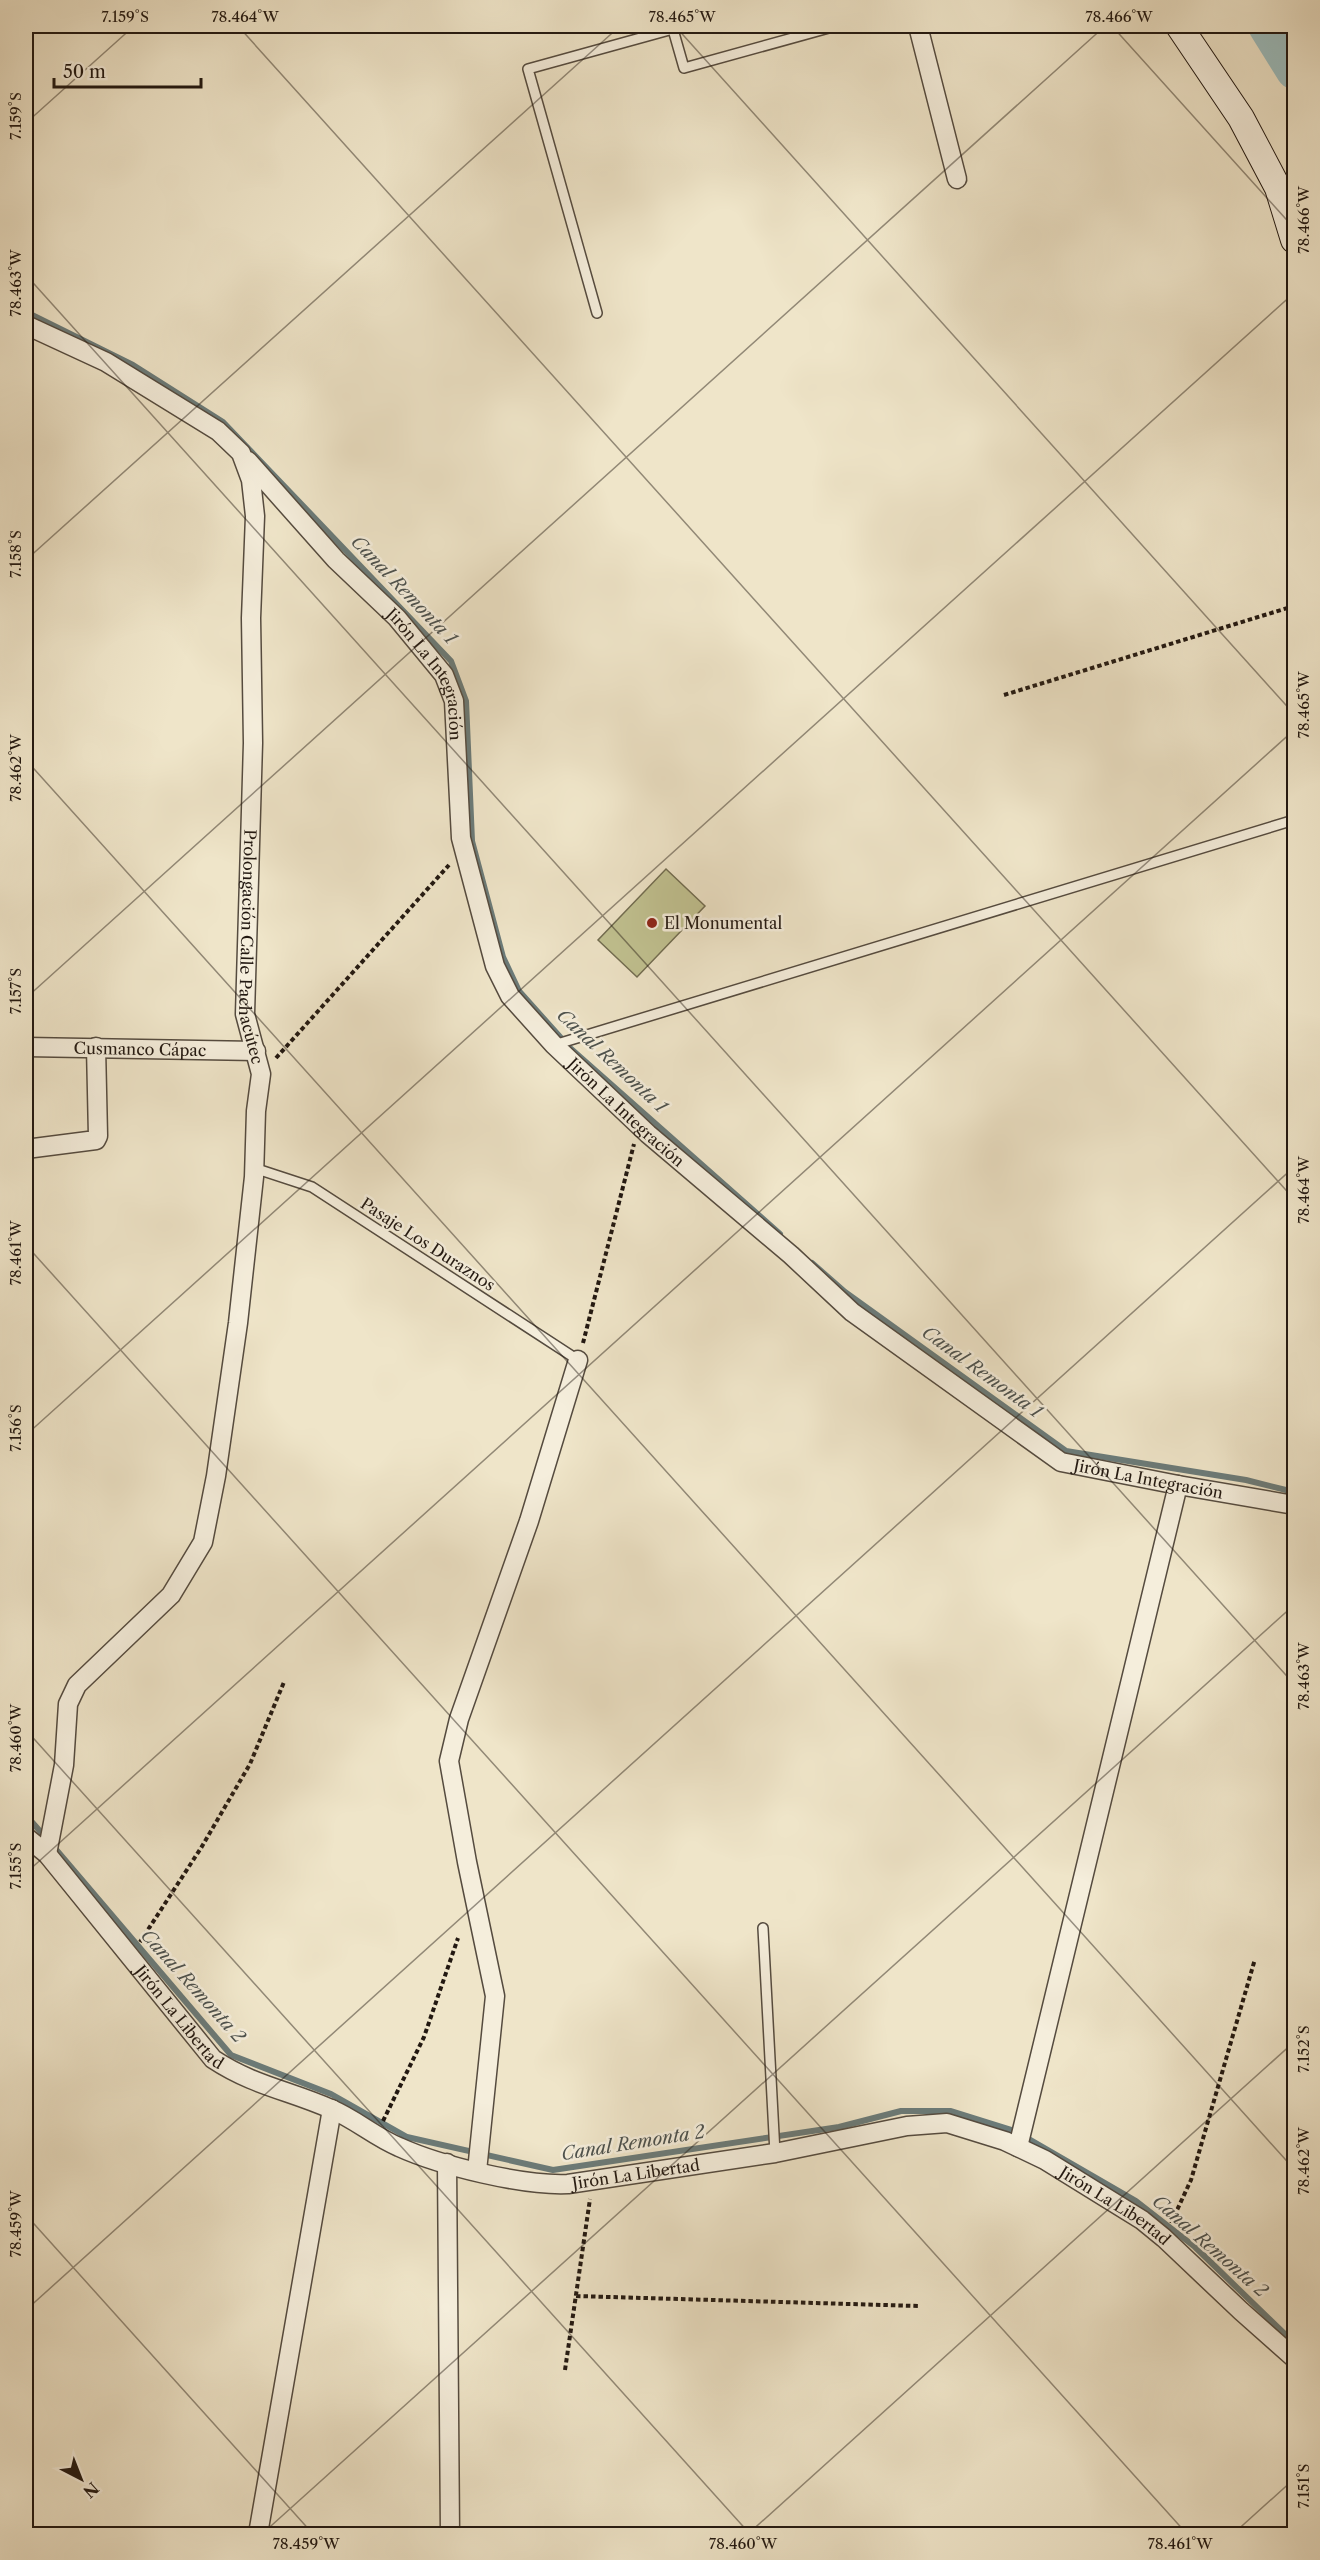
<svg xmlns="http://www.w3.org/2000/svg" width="1320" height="2560" font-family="'Libre Caslon Text',serif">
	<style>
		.green { fill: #c1c291; stroke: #726d51; stroke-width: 1.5 }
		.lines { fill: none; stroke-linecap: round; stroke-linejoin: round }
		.stream { stroke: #6b7b79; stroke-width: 6 }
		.river { stroke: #9cbdbe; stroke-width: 36 }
		.lane-casing { stroke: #554b3f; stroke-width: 12 }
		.street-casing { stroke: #554b3f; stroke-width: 21 }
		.secondary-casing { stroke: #221811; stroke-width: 28 }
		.path { stroke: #221811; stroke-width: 4; stroke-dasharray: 4.5 3; stroke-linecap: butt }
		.lane { stroke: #f5eedc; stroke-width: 9 }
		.street { stroke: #f5eedc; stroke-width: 18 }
		.secondary { stroke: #f5eedc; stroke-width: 26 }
		.ticks { fill: none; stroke: #221811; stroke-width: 1.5; stroke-opacity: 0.45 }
		.poi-dot { fill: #8f2418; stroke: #f5eedc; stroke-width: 2 }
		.labels { text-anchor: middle; stroke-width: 5; stroke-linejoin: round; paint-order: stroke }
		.street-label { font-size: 16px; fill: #221811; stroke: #f5eedc }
		.poi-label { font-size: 16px; fill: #221811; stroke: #f5eedc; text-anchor: start }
		.water-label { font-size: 18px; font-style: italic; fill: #4d524e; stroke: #f5eedc }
		.neatline { fill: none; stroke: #221811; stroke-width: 2 }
		.ticks-label { font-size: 15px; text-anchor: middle; fill: #221811 }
	</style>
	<rect width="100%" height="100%" fill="#efe5c9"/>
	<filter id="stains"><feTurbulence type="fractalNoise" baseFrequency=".00333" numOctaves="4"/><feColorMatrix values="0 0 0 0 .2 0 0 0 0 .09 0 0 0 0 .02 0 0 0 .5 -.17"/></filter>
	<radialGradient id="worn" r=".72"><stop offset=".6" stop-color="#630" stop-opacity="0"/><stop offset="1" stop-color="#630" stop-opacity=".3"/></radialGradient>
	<path class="green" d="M 666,869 L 705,906 L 637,977 L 598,940 Z"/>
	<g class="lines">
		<path class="stream" d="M 26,312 L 133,365 L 223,422 L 451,661 L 466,701 L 472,841 L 503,957 L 519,991 L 570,1048 L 780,1234
			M 812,1263 L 845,1292 L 1066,1451 L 1246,1480 L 1294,1492
			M 26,1819 L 31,1821 L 46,1838
			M 53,1846 L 231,2055 L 331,2094 L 407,2137 L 553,2170 L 839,2127 L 901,2111 L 951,2111 L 1015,2131 L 1136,2201 L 1195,2247 L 1294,2343"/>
		<path class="river" d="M 1266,26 L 1294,71"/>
		<defs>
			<path id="lane" d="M 672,26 L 684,68 L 836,26
				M 597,313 L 528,69 L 673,29
				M 554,1045 L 1294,820
				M 254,1168 L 312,1187 L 578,1360
				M 763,1928 L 775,2153"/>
			<g id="street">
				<path d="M 918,26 L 957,179"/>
				<path id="s1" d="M 26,325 L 106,362 L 218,431 L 241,453 L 251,480 L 255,516 L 251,618 L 253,743 L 245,1014 L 261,1074 L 256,1111 L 254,1177 L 238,1323 L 216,1476 L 203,1542 L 171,1595 L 77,1685 L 68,1704 L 64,1765 L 47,1854"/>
				<path id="s2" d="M 248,461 L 336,560 L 397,618 L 444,675 L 454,701 L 461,838 L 495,966 L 510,996 L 554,1045 L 648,1134 L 791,1255 L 852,1312 L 1061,1462 L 1178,1485 L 1294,1505"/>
				<path id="s3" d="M 26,1047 L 256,1051"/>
				<path d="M 26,1149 L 96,1140 L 98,1136 L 96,1047"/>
				<path id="s4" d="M 26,1837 L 47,1854 L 213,2059 C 254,2086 288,2090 331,2109 C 355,2119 375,2137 399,2147 C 441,2166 523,2186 568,2184 L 775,2153 L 907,2126 L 947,2123 L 1005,2141 L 1045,2160 L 1142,2220 L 1164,2238 L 1241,2311 L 1294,2358"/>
				<path d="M 1018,2147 L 1178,1485"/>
				<path d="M 447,2163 L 450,2534"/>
				<path d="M 477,2171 L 495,1996 L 467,1862 L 449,1761 L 459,1719 L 529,1521 L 578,1360"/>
				<path d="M 258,2534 L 332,2109"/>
			</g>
			<path id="secondary" d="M 1179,26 L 1241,118 L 1278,188 L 1294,240"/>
		</defs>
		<use href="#lane" class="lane-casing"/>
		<use href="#street" class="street-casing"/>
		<use href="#secondary" class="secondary-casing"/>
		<path class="path" d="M 1004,695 L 1294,606
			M 276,1058 L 449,865
			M 583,1343 L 634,1144
			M 140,1942 L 201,1848 L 250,1764 L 284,1682
			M 383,2121 L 424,2037 L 458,1938
			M 1171,2223 L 1191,2180 L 1255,1959
			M 576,2296 L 918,2306
			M 565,2370 L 590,2199"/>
		<use href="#lane" class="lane"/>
		<use href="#street" class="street"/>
		<use href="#secondary" class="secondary"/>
	</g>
	<path class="ticks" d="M 238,26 L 1294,1199M 675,26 L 1294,714M 1112,26 L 1294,228M 26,123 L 134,26M 26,275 L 1294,1684M 26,560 L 620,26M 26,760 L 1294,2169M 26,998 L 1105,26M 26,1245 L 1187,2534M 26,1435 L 1294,293M 26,1730 L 750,2534M 26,1873 L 1294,730M 26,2215 L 313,2534M 26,2310 L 1294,1167M 262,2534 L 1294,1605M 748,2534 L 1294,2042M 1233,2534 L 1294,2479"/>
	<circle class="poi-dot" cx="652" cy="923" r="6"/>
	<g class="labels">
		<g class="street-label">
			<text dy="6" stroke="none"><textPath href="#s2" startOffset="282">Jirón La Integración</textPath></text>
			<text dy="6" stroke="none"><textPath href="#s1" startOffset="748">Prolongación Calle Pachacútec</textPath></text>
			<text dy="6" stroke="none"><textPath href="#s3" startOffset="114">Cusmanco Cápac</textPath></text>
			<text dy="6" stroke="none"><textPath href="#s2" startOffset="786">Jirón La Integración</textPath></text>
			<text transform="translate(428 1244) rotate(33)" y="6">Pasaje Los Duraznos</text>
			<text dy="6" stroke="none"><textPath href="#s2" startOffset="1434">Jirón La Integración</textPath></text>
			<text dy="6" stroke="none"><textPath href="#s4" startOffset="237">Jirón La Libertad</textPath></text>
			<text dy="6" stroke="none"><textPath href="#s4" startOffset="740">Jirón La Libertad</textPath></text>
			<text dy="6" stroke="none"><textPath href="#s4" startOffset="1244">Jirón La Libertad</textPath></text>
		</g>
		<g class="poi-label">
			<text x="664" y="929">El Monumental</text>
		</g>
		<g class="water-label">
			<text transform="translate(404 590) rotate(46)" y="6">Canal Remonta 1</text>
			<text transform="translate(612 1061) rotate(43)" y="6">Canal Remonta 1</text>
			<text transform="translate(982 1372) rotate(36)" y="6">Canal Remonta 1</text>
			<text transform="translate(193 1986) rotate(48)" y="6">Canal Remonta 2</text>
			<text transform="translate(633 2143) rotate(-9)" y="6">Canal Remonta 2</text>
			<text transform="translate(1210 2246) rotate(41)" y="6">Canal Remonta 2</text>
		</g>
	</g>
	<rect width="1320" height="2560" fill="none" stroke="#efe5c9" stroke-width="66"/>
	<g transform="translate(81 2479) rotate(138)" stroke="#f5eedc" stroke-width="4.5" paint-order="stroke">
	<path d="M0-4.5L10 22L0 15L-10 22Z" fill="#221811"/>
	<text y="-9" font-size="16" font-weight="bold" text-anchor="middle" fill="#221811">N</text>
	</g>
	<path d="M54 78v9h147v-9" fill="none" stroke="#221811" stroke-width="3"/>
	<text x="63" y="78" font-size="18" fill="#221811" stroke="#f5eedc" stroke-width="4.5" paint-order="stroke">50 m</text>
	<rect x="33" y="33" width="1254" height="2494" class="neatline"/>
	<g class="ticks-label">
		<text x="125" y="22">7.159°S</text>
		<text x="245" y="22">78.464°W</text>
		<text x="682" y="22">78.465°W</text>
		<text x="1119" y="22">78.466°W</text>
		<text transform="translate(16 116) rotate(-90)" y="5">7.159°S</text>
		<text transform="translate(1304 220) rotate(-90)" y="5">78.466°W</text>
		<text transform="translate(16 283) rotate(-90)" y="5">78.463°W</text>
		<text transform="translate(16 554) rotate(-90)" y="5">7.158°S</text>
		<text transform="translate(1304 705) rotate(-90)" y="5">78.465°W</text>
		<text transform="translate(16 768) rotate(-90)" y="5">78.462°W</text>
		<text transform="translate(16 991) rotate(-90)" y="5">7.157°S</text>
		<text transform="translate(1304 1190) rotate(-90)" y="5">78.464°W</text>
		<text transform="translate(16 1253) rotate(-90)" y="5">78.461°W</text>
		<text transform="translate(16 1428) rotate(-90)" y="5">7.156°S</text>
		<text transform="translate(1304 1676) rotate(-90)" y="5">78.463°W</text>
		<text transform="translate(16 1738) rotate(-90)" y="5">78.460°W</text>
		<text transform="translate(16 1866) rotate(-90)" y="5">7.155°S</text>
		<text transform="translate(1304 2049) rotate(-90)" y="5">7.152°S</text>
		<text transform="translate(1304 2161) rotate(-90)" y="5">78.462°W</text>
		<text transform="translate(16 2224) rotate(-90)" y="5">78.459°W</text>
		<text transform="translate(1304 2486) rotate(-90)" y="5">7.151°S</text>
		<text x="306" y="2549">78.459°W</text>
		<text x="743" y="2549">78.460°W</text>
		<text x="1180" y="2549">78.461°W</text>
	</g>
	<rect width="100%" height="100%" filter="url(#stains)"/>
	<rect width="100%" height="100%" fill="url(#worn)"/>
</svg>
